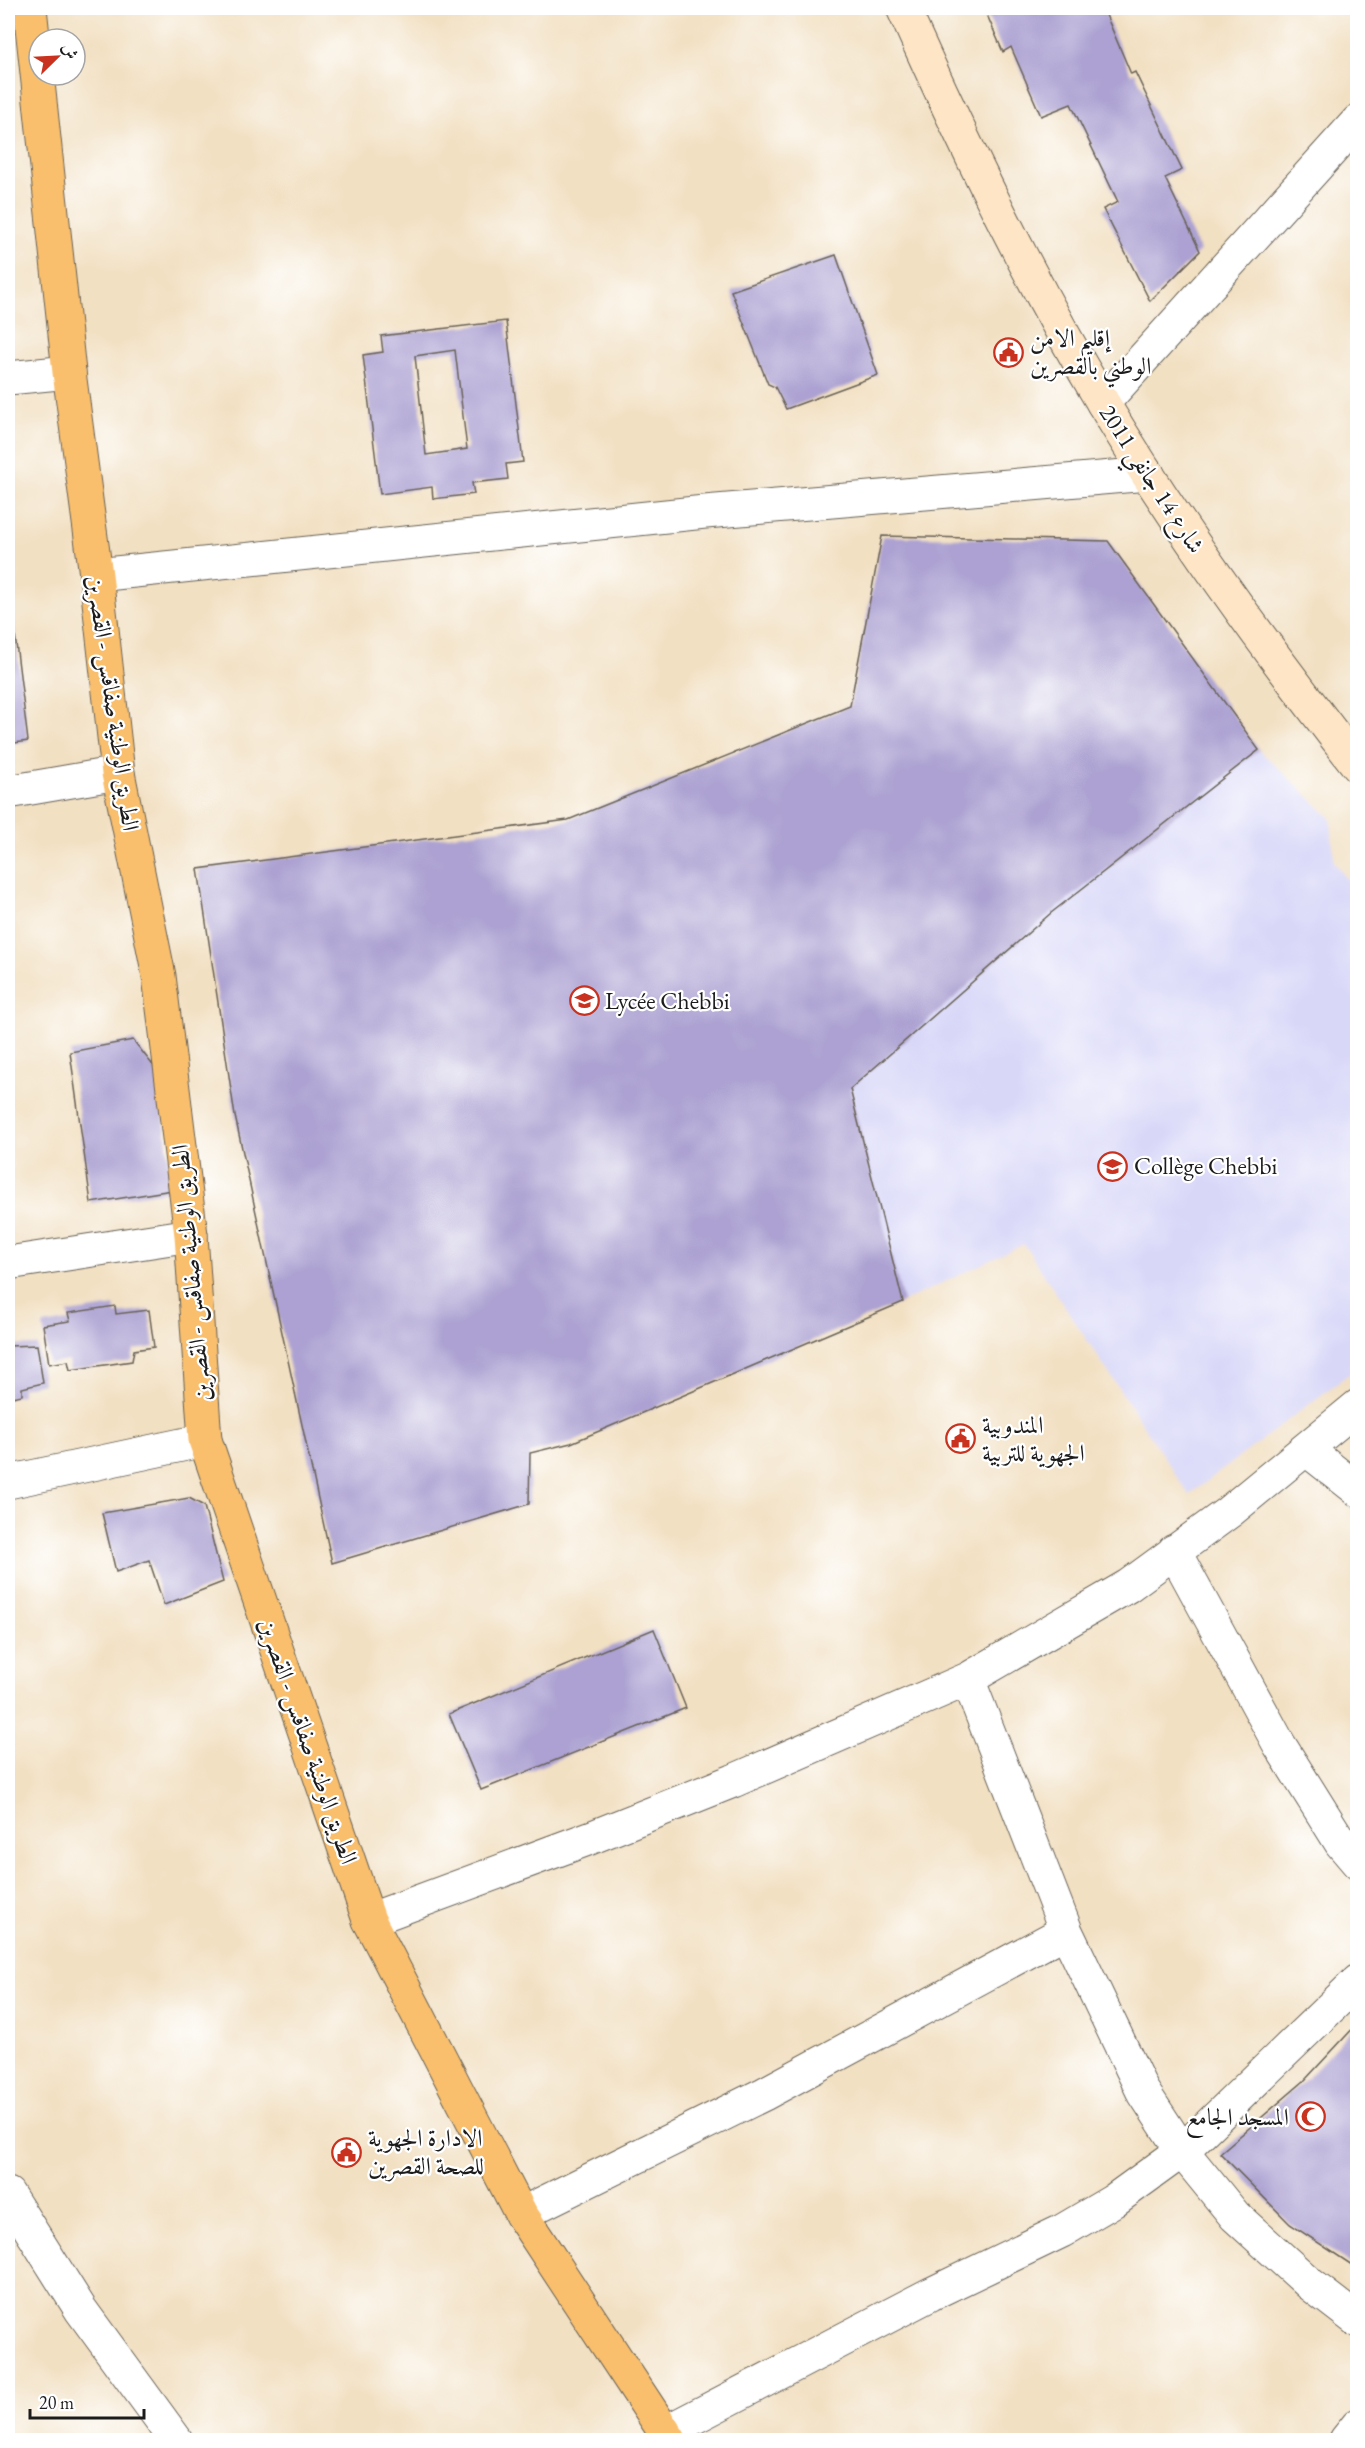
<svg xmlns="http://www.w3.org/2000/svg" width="1365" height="2448" font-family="'EB Garamond',Amiri,serif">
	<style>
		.built { fill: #d8d7f8 }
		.building { fill: #aca1d2; fill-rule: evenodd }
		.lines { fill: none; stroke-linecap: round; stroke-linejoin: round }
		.minor-casing { stroke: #676156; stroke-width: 35 }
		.secondary-casing { stroke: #676156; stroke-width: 35 }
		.primary-casing { stroke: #676156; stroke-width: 35 }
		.minor { stroke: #fff; stroke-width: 33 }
		.secondary { stroke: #fde5c5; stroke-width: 33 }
		.primary { stroke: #f9bf6d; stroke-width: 33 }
		.labels { text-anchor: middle; stroke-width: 4.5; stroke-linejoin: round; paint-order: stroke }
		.poi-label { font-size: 24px; fill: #1c1c1c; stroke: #fff; text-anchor: start }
		.street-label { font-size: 24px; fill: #1c1c1c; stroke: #fff }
	</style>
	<rect width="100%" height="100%" fill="#fff"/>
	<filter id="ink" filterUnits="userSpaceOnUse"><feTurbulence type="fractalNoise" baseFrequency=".0167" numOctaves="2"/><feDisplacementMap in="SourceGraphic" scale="12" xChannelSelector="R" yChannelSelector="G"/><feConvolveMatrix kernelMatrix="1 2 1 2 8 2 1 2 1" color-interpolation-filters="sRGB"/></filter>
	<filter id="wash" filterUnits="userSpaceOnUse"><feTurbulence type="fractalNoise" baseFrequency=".008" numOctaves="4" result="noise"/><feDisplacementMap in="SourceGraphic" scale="24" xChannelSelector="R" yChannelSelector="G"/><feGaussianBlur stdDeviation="1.35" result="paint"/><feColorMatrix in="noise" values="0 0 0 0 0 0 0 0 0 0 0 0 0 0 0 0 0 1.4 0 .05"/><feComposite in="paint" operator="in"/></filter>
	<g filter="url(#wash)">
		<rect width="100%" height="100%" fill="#f2e0c2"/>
		<path class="built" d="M 1259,750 L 1331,818 L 1334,862 L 1357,892 L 1357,1368 L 1189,1495 L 1024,1244 L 903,1302 L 850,1089 L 1051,913 Z"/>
		<g id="blocks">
			<path class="building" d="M 984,8 L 1103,8 L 1131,74 L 1135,72 L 1182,170 L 1165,178 L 1200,251 L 1150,301 L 1103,209 L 1118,202 L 1071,104 L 1041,116 L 1011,47 L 1003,52 Z
				M 836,255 L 878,375 L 786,409 L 775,387 L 768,384 L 731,291 Z
				M 506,321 L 523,462 L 506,464 L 508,479 L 472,483 L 474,494 L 433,499 L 432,487 L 380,494 L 363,355 L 383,352 L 381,336 ZM 455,350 L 467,449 L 426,455 L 415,356 Z
				M 882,536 L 1108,541 L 1259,750 L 1051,913 L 850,1089 L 903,1302 L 571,1443 L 530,1453 L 529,1504 L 332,1563 L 235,1116 L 198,869 L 568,820 L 850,706 Z
				M 8,578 L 28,741 L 8,744 Z
				M 133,1040 L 159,1073 L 172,1190 L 91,1203 L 70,1052 Z
				M 115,1306 L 116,1314 L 149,1310 L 154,1347 L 134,1350 L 132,1361 L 70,1370 L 68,1361 L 49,1364 L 43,1325 L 70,1321 L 68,1313 Z
				M 37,1345 L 43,1383 L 22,1388 L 22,1395 L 8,1398 L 8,1346 Z
				M 189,1498 L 204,1506 L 223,1582 L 164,1605 L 149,1560 L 116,1572 L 102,1513 Z
				M 654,1629 L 686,1708 L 481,1790 L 449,1714 Z
				M 1358,2023 L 1358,2269 L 1290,2224 L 1220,2153 L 1304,2081 Z"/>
		</g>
	</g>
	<g filter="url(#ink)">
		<use href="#blocks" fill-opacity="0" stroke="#676156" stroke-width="1.5"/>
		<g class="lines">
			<defs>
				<path id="minor" d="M 8,378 L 69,372
					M 1103,403 L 1358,121
					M 96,575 L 705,512 L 1148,474
					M 8,792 L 118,773
					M 8,1263 L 191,1235
					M 1306,1449 L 1358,1490
					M 8,1482 L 205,1440
					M 1174,1551 L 1279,1744 L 1341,1843 L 1358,1863
					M 968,1679 L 1066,1931 L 1142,2090 L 1182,2151 L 1235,2216 L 1310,2284 L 1358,2321
					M 369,1920 L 590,1838 L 733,1781 L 968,1679 L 1128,1586 L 1229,1512 L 1358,1406
					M 8,2194 L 81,2310 L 176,2440
					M 521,2214 L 764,2094 L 1066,1931
					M 664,2433 L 931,2294 L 1062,2231 L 1113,2201 L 1182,2151 L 1358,1981
					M 1346,2440 L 1358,2425"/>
				<path id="secondary" d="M 903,8 C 963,142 1027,276 1103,403 C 1179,530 1267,650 1358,766"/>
				<path id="primary" d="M 30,8 L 69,372 L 96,575 L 118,773 L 159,976 L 191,1235 L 205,1440 L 369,1920 L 521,2214 L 670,2440"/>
			</defs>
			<use href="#minor" class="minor-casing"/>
			<use href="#secondary" class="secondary-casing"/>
			<use href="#primary" class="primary-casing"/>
			<use href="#minor" class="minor"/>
			<use href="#secondary" class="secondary"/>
			<use href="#primary" class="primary"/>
		</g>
	</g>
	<defs>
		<symbol id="civic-ring" viewBox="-11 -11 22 22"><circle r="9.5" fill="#fff" stroke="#c8321e" stroke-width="1.5"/><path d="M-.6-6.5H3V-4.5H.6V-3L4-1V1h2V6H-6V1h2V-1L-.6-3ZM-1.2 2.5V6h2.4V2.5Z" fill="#c8321e"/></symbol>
		<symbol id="school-ring" viewBox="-11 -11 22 22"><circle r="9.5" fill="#fff" stroke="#c8321e" stroke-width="1.5"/><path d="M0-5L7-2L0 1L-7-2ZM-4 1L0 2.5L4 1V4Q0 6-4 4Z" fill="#c8321e"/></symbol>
		<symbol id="mosque-ring" viewBox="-11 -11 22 22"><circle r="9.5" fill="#fff" stroke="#c8321e" stroke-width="1.5"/><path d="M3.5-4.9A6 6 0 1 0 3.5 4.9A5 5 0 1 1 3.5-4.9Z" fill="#c8321e"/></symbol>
	</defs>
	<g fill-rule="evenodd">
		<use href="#civic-ring" x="992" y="336" width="33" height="33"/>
		<use href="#school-ring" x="568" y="984" width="33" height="33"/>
		<use href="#school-ring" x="1096" y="1150" width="33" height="33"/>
		<use href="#civic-ring" x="944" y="1422" width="33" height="33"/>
		<use href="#mosque-ring" x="1294" y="2100" width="33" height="33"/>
		<use href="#civic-ring" x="330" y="2136" width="33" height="33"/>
	</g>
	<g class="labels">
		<g class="poi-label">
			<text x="1030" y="346">إقليم الامن<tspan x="1030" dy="28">الوطني بالقصرين</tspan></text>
			<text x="605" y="1009">Lycée Chebbi</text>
			<text x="1134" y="1174">Collège Chebbi</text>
			<text x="982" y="1433">المندوبية<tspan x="982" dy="28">الجهوية للتربية</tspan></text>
			<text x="1289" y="2125" text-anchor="end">المسجد الجامع</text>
			<text x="368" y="2146">الادارة الجهوية<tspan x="368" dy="28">للصحة القصرين</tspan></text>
		</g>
		<g class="street-label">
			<text transform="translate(1152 479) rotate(57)" y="8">شارع 14 جانفي 2011</text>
			<text transform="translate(113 703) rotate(82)" y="8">الطريق الوطنية صفاقس - القصرين</text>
			<text transform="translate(191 1273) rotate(-95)" y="8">الطريق الوطنية صفاقس - القصرين</text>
			<text transform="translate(308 1741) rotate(71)" y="8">الطريق الوطنية صفاقس - القصرين</text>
		</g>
	</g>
	<rect width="1365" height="2448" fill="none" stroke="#fff" stroke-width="30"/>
	<g transform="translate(57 57) rotate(66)"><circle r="28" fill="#ffffff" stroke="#a4a4a4" stroke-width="1.5"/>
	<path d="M0-4.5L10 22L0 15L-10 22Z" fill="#c8321e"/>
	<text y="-9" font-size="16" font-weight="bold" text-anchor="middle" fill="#1c1c1c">ش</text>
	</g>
	<path d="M30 2409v9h114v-9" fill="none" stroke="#1c1c1c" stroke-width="3"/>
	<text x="39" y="2409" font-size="18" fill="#1c1c1c" stroke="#ffffff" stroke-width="4.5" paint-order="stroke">20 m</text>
</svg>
